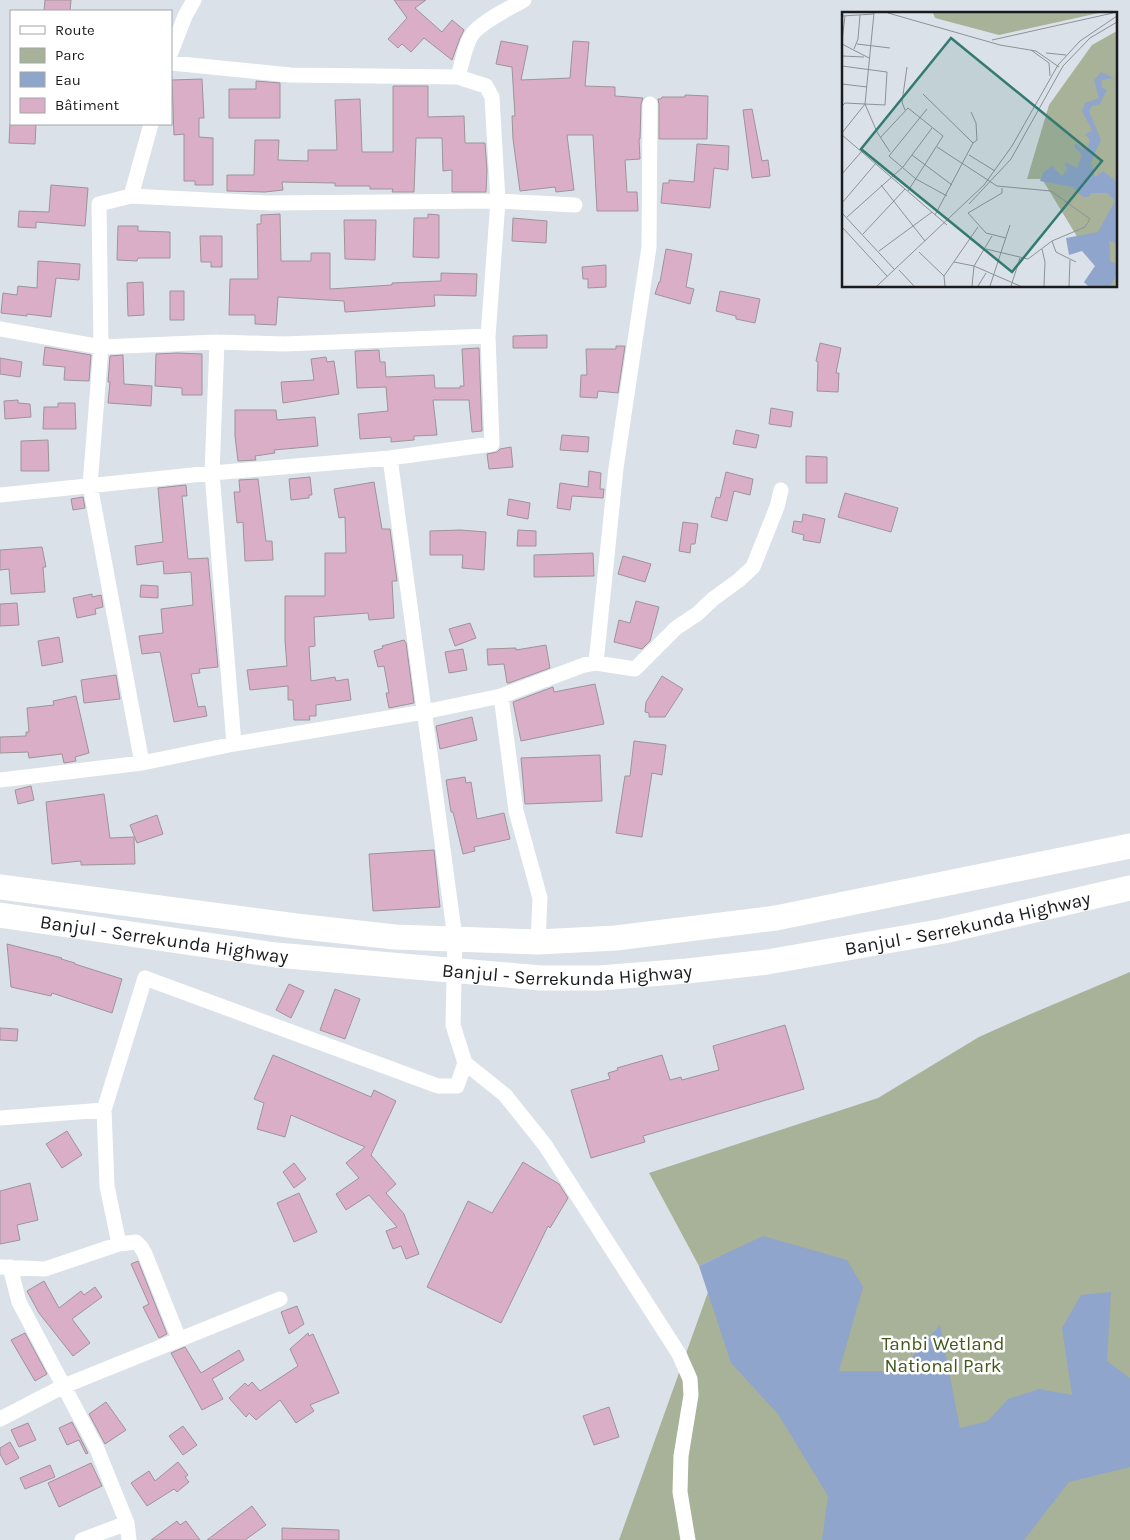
<svg xmlns="http://www.w3.org/2000/svg" width="1130" height="1540" font-family="Karla,sans-serif">
	<style>
		.green { fill: #a7b298 }
		.water { fill: #90a5cc }
		.building { fill: #dbaec8; stroke: #9d9499 }
		.lines { fill: none; stroke-linecap: round; stroke-linejoin: round }
		.minor { stroke: #fff; stroke-width: 15 }
		.trunk { stroke: #fff; stroke-width: 25 }
		.labels { text-anchor: middle; stroke-width: 5; stroke-linejoin: round; paint-order: stroke }
		.street-label { font-size: 19px; fill: #191b1e; stroke: #fff }
		.park-label { font-size: 19px; fill: #42591a; stroke: #fff }
		.inset-road { fill: none; stroke: #8d9297; stroke-width: 1 }
		.view { fill: #337a73; fill-opacity: 0.15; stroke: #337a73; stroke-width: 2.5 }
		.inset-edge { fill: none; stroke: #191b1e; stroke-width: 2.5 }
	</style>
	<rect width="100%" height="100%" fill="#dbe1e8"/>
	<path class="green" d="M 1130,972 L 1130,1540 L 619,1540 L 721,1256 L 699,1266 L 649,1173 L 878,1098 L 979,1037 L 1026,1016 Z"/>
	<path class="water" d="M 763,1236 L 847,1260 L 863,1287 L 839,1371 L 900,1371 L 940,1325 L 960,1428 L 988,1421 L 1008,1399 L 1039,1389 L 1072,1395 L 1062,1328 L 1081,1295 L 1111,1292 L 1107,1361 L 1130,1378 L 1130,1467 L 1069,1482 L 1024,1540 L 822,1540 L 828,1496 L 778,1414 L 731,1363 L 699,1266 Z"/>
	<path class="building" d="M 45,0 L 71,0 L 70,11 L 44,11 Z
		M 394,0 L 426,0 L 415,8 L 442,32 L 452,20 L 464,30 L 460,38 L 452,60 L 424,38 L 411,52 L 402,44 L 398,48 L 388,39 L 407,18 Z
		M 501,41 L 528,46 L 521,80 L 570,78 L 573,41 L 589,42 L 585,86 L 615,87 L 615,96 L 643,98 L 641,104 L 640,139 L 639,139 L 640,159 L 625,160 L 627,192 L 637,192 L 638,211 L 597,211 L 593,135 L 567,135 L 574,190 L 556,192 L 555,187 L 520,191 L 513,139 L 512,116 L 515,116 L 512,67 L 496,64 Z
		M 202,79 L 204,118 L 199,118 L 199,137 L 213,138 L 213,185 L 195,185 L 195,181 L 184,181 L 184,134 L 174,135 L 172,80 Z
		M 256,81 L 280,83 L 280,118 L 229,118 L 229,89 L 256,89 Z
		M 393,86 L 428,86 L 428,117 L 464,116 L 465,143 L 485,143 L 487,170 L 486,192 L 452,192 L 452,170 L 443,171 L 442,138 L 416,138 L 414,192 L 392,192 L 393,189 L 370,189 L 370,186 L 335,186 L 335,183 L 282,182 L 283,190 L 265,192 L 227,191 L 227,175 L 254,175 L 255,140 L 279,140 L 278,160 L 308,161 L 308,150 L 337,150 L 335,100 L 360,99 L 362,152 L 393,152 Z
		M 685,95 L 708,96 L 707,139 L 659,139 L 659,104 L 658,99 L 661,99 L 662,97 L 685,97 Z
		M 752,109 L 762,161 L 768,160 L 770,176 L 752,178 L 743,110 Z
		M 10,124 L 36,124 L 35,144 L 9,143 Z
		M 697,144 L 729,146 L 728,170 L 714,168 L 710,208 L 661,203 L 663,183 L 669,183 L 669,180 L 694,182 Z
		M 51,185 L 88,188 L 85,226 L 36,222 L 36,228 L 18,227 L 19,211 L 49,212 Z
		M 280,214 L 281,261 L 311,261 L 311,253 L 330,253 L 330,289 L 392,285 L 392,283 L 441,281 L 441,273 L 477,274 L 476,296 L 434,295 L 435,306 L 345,312 L 344,301 L 278,297 L 276,325 L 255,324 L 255,315 L 229,315 L 230,279 L 258,279 L 257,224 L 261,224 L 261,215 Z
		M 428,214 L 439,215 L 439,258 L 413,257 L 414,218 L 428,218 Z
		M 513,218 L 547,221 L 546,243 L 512,241 Z
		M 344,220 L 376,220 L 375,260 L 345,259 Z
		M 118,226 L 138,226 L 138,231 L 170,232 L 170,258 L 138,258 L 137,261 L 117,260 Z
		M 200,236 L 222,236 L 222,267 L 211,267 L 211,262 L 201,262 Z
		M 666,249 L 692,254 L 686,287 L 694,289 L 690,304 L 655,294 L 659,282 L 660,282 Z
		M 38,261 L 80,264 L 79,280 L 56,278 L 51,317 L 27,314 L 27,316 L 1,313 L 3,293 L 17,295 L 18,286 L 37,288 Z
		M 606,265 L 606,287 L 588,288 L 588,279 L 583,279 L 582,267 Z
		M 143,282 L 144,315 L 128,316 L 127,283 Z
		M 170,291 L 184,291 L 184,320 L 170,320 Z
		M 720,291 L 760,299 L 755,323 L 736,319 L 736,316 L 716,311 Z
		M 547,335 L 547,348 L 513,348 L 513,336 Z
		M 820,343 L 841,348 L 836,373 L 839,373 L 838,392 L 817,391 L 818,362 L 816,361 Z
		M 616,346 L 625,346 L 618,393 L 598,391 L 597,398 L 580,397 L 581,375 L 587,375 L 586,349 L 616,349 Z
		M 45,347 L 91,355 L 89,381 L 64,380 L 65,367 L 43,365 Z
		M 479,348 L 482,431 L 472,432 L 469,400 L 433,400 L 437,435 L 414,436 L 414,440 L 391,442 L 391,437 L 360,439 L 358,414 L 388,411 L 386,387 L 357,388 L 355,351 L 379,350 L 380,362 L 385,362 L 386,377 L 434,375 L 435,388 L 460,388 L 460,386 L 464,386 L 462,349 Z
		M 177,353 L 202,354 L 202,395 L 182,395 L 182,388 L 155,386 L 156,354 Z
		M 123,355 L 124,384 L 152,386 L 151,406 L 108,403 L 110,382 L 108,382 L 110,356 Z
		M 326,357 L 327,362 L 334,361 L 339,394 L 283,403 L 281,382 L 314,380 L 311,359 Z
		M 0,358 L 22,362 L 20,377 L 0,374 Z
		M 18,400 L 18,403 L 30,404 L 31,417 L 5,419 L 4,401 Z
		M 58,403 L 75,403 L 76,429 L 43,429 L 44,407 L 58,407 Z
		M 771,408 L 793,412 L 791,427 L 769,424 Z
		M 235,410 L 276,410 L 277,420 L 315,417 L 318,446 L 274,450 L 275,453 L 255,456 L 256,460 L 238,461 L 235,436 Z
		M 736,430 L 759,435 L 756,448 L 733,444 Z
		M 562,435 L 589,437 L 588,452 L 560,450 Z
		M 48,440 L 49,471 L 21,471 L 21,441 Z
		M 511,447 L 513,467 L 489,469 L 487,454 L 497,452 L 500,449 Z
		M 806,456 L 827,457 L 827,483 L 806,483 Z
		M 589,471 L 601,473 L 600,489 L 604,489 L 603,498 L 572,496 L 570,510 L 557,508 L 560,483 L 588,487 Z
		M 726,472 L 753,479 L 750,495 L 734,491 L 727,521 L 711,517 L 716,497 L 720,498 Z
		M 310,477 L 312,495 L 309,495 L 309,498 L 291,500 L 289,479 Z
		M 258,479 L 266,541 L 272,541 L 273,560 L 245,561 L 243,522 L 237,523 L 234,492 L 240,492 L 239,480 Z
		M 374,482 L 382,529 L 390,529 L 397,581 L 392,581 L 394,618 L 369,620 L 368,613 L 314,617 L 315,646 L 309,647 L 311,681 L 335,677 L 336,681 L 348,679 L 351,700 L 316,705 L 316,716 L 309,716 L 310,720 L 294,720 L 293,700 L 288,700 L 288,686 L 250,690 L 247,670 L 287,666 L 285,640 L 285,596 L 325,596 L 325,553 L 346,553 L 345,517 L 339,518 L 334,489 Z
		M 186,485 L 187,496 L 182,496 L 188,559 L 208,558 L 218,667 L 199,669 L 200,673 L 191,674 L 198,707 L 205,706 L 207,716 L 174,722 L 160,652 L 142,654 L 139,636 L 163,633 L 161,609 L 193,605 L 191,572 L 164,574 L 163,561 L 137,565 L 135,546 L 163,542 L 158,488 Z
		M 845,493 L 898,508 L 891,532 L 838,517 Z
		M 83,497 L 85,508 L 73,510 L 71,499 Z
		M 509,499 L 530,503 L 528,519 L 507,515 Z
		M 803,514 L 825,519 L 820,543 L 803,540 L 804,535 L 792,532 L 794,521 L 802,522 Z
		M 683,522 L 698,524 L 695,544 L 691,544 L 690,553 L 679,551 Z
		M 460,530 L 486,532 L 484,570 L 462,568 L 463,555 L 430,555 L 430,531 Z
		M 518,530 L 536,531 L 536,546 L 517,546 Z
		M 42,547 L 46,567 L 43,567 L 45,592 L 11,594 L 9,569 L 0,570 L 0,550 Z
		M 593,553 L 594,576 L 534,577 L 534,555 Z
		M 623,556 L 651,564 L 645,582 L 618,574 Z
		M 141,585 L 158,586 L 158,598 L 140,597 Z
		M 92,594 L 92,597 L 101,595 L 103,607 L 95,609 L 96,614 L 77,618 L 73,598 Z
		M 636,601 L 659,607 L 650,641 L 642,649 L 614,642 L 619,620 L 630,623 Z
		M 17,603 L 19,625 L 0,626 L 0,604 Z
		M 470,623 L 476,638 L 455,646 L 449,629 Z
		M 59,637 L 63,662 L 42,666 L 38,641 Z
		M 404,640 L 406,643 L 414,703 L 389,708 L 386,693 L 389,693 L 384,666 L 378,667 L 374,651 L 383,648 L 382,646 Z
		M 546,645 L 550,668 L 509,683 L 507,683 L 504,664 L 488,665 L 487,649 L 516,648 L 516,650 Z
		M 463,649 L 467,670 L 449,673 L 445,652 Z
		M 116,675 L 120,699 L 84,703 L 81,680 Z
		M 662,676 L 683,689 L 665,717 L 649,717 L 649,713 L 645,712 L 646,702 Z
		M 595,684 L 604,724 L 521,741 L 513,702 L 553,687 L 554,692 Z
		M 76,696 L 89,753 L 75,757 L 76,761 L 64,763 L 62,754 L 29,758 L 28,752 L 0,753 L 0,737 L 26,736 L 26,732 L 29,732 L 27,708 L 54,705 L 53,701 Z
		M 472,717 L 477,740 L 440,749 L 436,726 Z
		M 634,741 L 666,745 L 662,775 L 652,773 L 642,837 L 616,833 L 625,776 L 630,776 Z
		M 600,755 L 602,801 L 525,804 L 521,758 Z
		M 465,777 L 466,783 L 471,782 L 477,819 L 504,813 L 510,839 L 474,847 L 475,851 L 463,854 L 453,812 L 451,812 L 446,780 Z
		M 31,786 L 34,800 L 18,804 L 15,790 Z
		M 104,794 L 110,838 L 134,837 L 135,864 L 81,865 L 81,861 L 52,864 L 46,802 Z
		M 157,815 L 163,834 L 137,843 L 130,825 Z
		M 434,850 L 440,907 L 373,911 L 369,854 Z
		M 7,944 L 62,958 L 61,959 L 75,963 L 75,964 L 122,979 L 112,1013 L 52,993 L 51,996 L 11,987 Z
		M 289,984 L 304,991 L 291,1018 L 276,1010 Z
		M 335,989 L 360,999 L 345,1039 L 320,1030 Z
		M 785,1025 L 804,1089 L 643,1136 L 645,1142 L 591,1158 L 571,1090 L 610,1079 L 608,1073 L 618,1070 L 617,1068 L 662,1055 L 670,1080 L 681,1077 L 682,1080 L 719,1070 L 713,1046 Z
		M 0,1028 L 18,1029 L 17,1041 L 0,1040 Z
		M 273,1055 L 371,1097 L 374,1090 L 396,1101 L 371,1155 L 396,1184 L 386,1193 L 404,1214 L 419,1254 L 406,1259 L 401,1246 L 393,1249 L 386,1231 L 397,1227 L 369,1195 L 346,1210 L 336,1194 L 359,1178 L 346,1163 L 365,1147 L 291,1115 L 285,1137 L 257,1129 L 264,1103 L 254,1099 Z
		M 67,1131 L 82,1155 L 62,1168 L 46,1144 Z
		M 523,1162 L 559,1184 L 568,1198 L 550,1228 L 548,1226 L 501,1323 L 427,1287 L 468,1201 L 492,1213 Z
		M 294,1163 L 306,1179 L 294,1188 L 283,1172 Z
		M 30,1183 L 38,1220 L 17,1225 L 20,1240 L 0,1244 L 0,1191 Z
		M 299,1193 L 317,1232 L 294,1242 L 277,1203 Z
		M 138,1261 L 167,1334 L 159,1338 L 143,1307 L 149,1304 L 131,1264 Z
		M 44,1281 L 59,1308 L 81,1291 L 84,1295 L 95,1287 L 102,1297 L 72,1319 L 90,1343 L 73,1356 L 39,1313 L 27,1291 Z
		M 297,1306 L 304,1324 L 289,1334 L 281,1312 Z
		M 25,1333 L 47,1374 L 35,1381 L 11,1340 Z
		M 308,1333 L 309,1336 L 313,1334 L 339,1393 L 310,1405 L 314,1411 L 296,1423 L 280,1400 L 256,1420 L 249,1413 L 246,1417 L 229,1398 L 245,1383 L 248,1386 L 252,1382 L 260,1391 L 298,1366 L 290,1349 Z
		M 185,1347 L 201,1373 L 239,1350 L 244,1360 L 212,1379 L 223,1399 L 202,1410 L 171,1353 Z
		M 106,1402 L 126,1430 L 105,1444 L 89,1414 Z
		M 609,1407 L 619,1437 L 594,1445 L 583,1416 Z
		M 72,1422 L 88,1453 L 86,1454 L 79,1440 L 67,1445 L 59,1428 Z
		M 28,1423 L 36,1440 L 19,1447 L 11,1430 Z
		M 183,1426 L 197,1445 L 183,1455 L 169,1436 Z
		M 10,1442 L 19,1458 L 6,1465 L 0,1454 L 0,1448 Z
		M 178,1462 L 188,1475 L 185,1477 L 189,1482 L 177,1492 L 174,1489 L 147,1506 L 131,1483 L 149,1471 L 155,1481 Z
		M 91,1463 L 102,1486 L 59,1507 L 48,1483 Z
		M 50,1465 L 55,1477 L 25,1489 L 20,1478 Z
		M 252,1506 L 266,1525 L 245,1540 L 207,1540 Z
		M 177,1521 L 180,1525 L 186,1521 L 200,1540 L 151,1540 Z
		M 282,1528 L 339,1530 L 339,1540 L 282,1540 Z"/>
	<g class="lines">
		<path class="minor" d="M 171,52 L 185,16 L 194,0
			M 458,77 C 462,64 465,42 474,32 C 488,18 508,9 524,0
			M 131,196 L 151,124
			M 0,329 L 101,347 L 217,342 L 284,344 L 488,336
			M 217,342 L 212,473 L 234,744
			M 390,458 L 455,938 L 453,1025 L 465,1063 L 505,1095 L 545,1145 L 679,1354 L 690,1379 L 691,1395 L 681,1456 L 680,1492 L 688,1540
			M 0,495 L 212,473 L 390,458 L 492,444 L 488,336 L 498,201 L 492,97 L 486,86 L 458,77 L 290,75 L 171,63
			M 596,663 L 635,669 L 676,628 L 697,614 L 713,599 L 739,580 L 753,567 L 777,507 L 781,490
			M 501,696 L 516,811 L 540,898 L 538,942
			M 142,763 L 90,485 L 101,347 L 99,204 L 131,196 L 268,203 L 498,201 L 575,205
			M 0,780 L 142,763 L 234,744 L 424,712 L 501,696 L 584,665 L 596,663 L 616,468 L 649,247 L 650,104
			M 0,1118 L 104,1110
			M 119,1244 L 107,1186 L 104,1110 L 145,978 L 438,1086 L 457,1086 L 465,1063
			M 1,1267 L 45,1269 L 119,1244 L 136,1242 L 141,1247 L 145,1254 L 179,1339
			M 10,1267 L 19,1302 L 97,1449 L 127,1523 L 129,1540
			M 0,1419 L 64,1386 L 280,1299
			M 82,1540 L 127,1523"/>
		<g class="trunk">
			<path d="M 0,887 L 296,926 L 395,937 L 538,942 L 616,938 L 776,918 L 1130,846"/>
			<path id="s1" d="M 0,915 L 276,955 L 541,978 L 600,978 L 687,971 L 767,962 L 944,931 L 1130,888"/>
		</g>
	</g>
	<g class="labels">
		<g class="street-label">
			<text dy="7" stroke="none"><textPath href="#s1" startOffset="976">Banjul - Serrekunda Highway</textPath></text>
			<text dy="7" stroke="none"><textPath href="#s1" startOffset="166">Banjul - Serrekunda Highway</textPath></text>
			<text dy="7" stroke="none"><textPath href="#s1" startOffset="571">Banjul - Serrekunda Highway</textPath></text>
		</g>
		<g class="park-label">
			<text x="943" y="1350">Tanbi Wetland<tspan x="943" dy="22">National Park</tspan></text>
		</g>
	</g>
	<g transform="translate(842 12)">
		<rect width="275" height="275" fill="#dbe1e8"/>
		<path d="M 91,1 L 257,1 L 157,23 L 93,6 ZM 275,19 L 275,274 L 257,274 L 256,259 L 200,167 L 185,167 L 207,93 L 250,33 Z" fill="#a7b298"/>
		<path d="M 259,60 L 270,65 L 275,71 L 270,66 L 260,68 L 259,75 L 265,78 L 258,92 L 250,94 L 247,99 L 259,128 L 249,150 L 253,165 L 261,159 L 275,170 L 275,232 L 267,228 L 268,249 L 275,252 L 275,263 L 268,274 L 246,274 L 242,270 L 253,254 L 240,239 L 227,243 L 224,226 L 256,220 L 273,189 L 265,181 L 249,181 L 247,185 L 241,185 L 231,175 L 198,169 L 201,161 L 210,154 L 220,164 L 225,158 L 223,150 L 235,156 L 240,143 L 232,134 L 234,131 L 240,137 L 246,135 L 248,127 L 243,123 L 250,118 L 240,99 L 243,91 L 257,86 L 252,68 Z" fill="#90a5cc"/>
		<path class="inset-road" d="M 46,1 L 158,33 L 194,39 L 217,55M 0,4 L 32,2M 150,28 L 271,1M 0,29 L 3,4M 0,32 L 27,46M 15,32 L 48,36M 12,37 L 16,27 L 18,3M 189,38 L 207,51 L 208,64M 204,41 L 224,43M 0,44 L 22,45M 0,54 L 45,60 L 43,93 L 3,91 L 0,94M 0,72 L 25,75M 81,82 L 131,131 L 93,203M 23,92 L 35,120 L 48,140M 85,97 L 47,144 L 74,167 L 105,184M 63,98 L 60,90 L 65,55M 129,100 L 134,111 L 135,128 L 131,131M 0,121 L 23,92 L 32,1M 0,123 L 105,213M 38,126 L 66,96 L 101,124 L 66,179M 95,135 L 155,174 L 209,179 L 248,207 L 243,215 L 210,229 L 186,247 L 144,237M 70,143 L 110,173M 127,143 L 153,159M 0,162 L 20,139M 39,173 L 83,229M 160,176 L 160,181 L 126,201 L 144,221 L 164,226M 0,191 L 34,151M 127,192 L 169,147 L 221,54 L 248,26 L 275,10M 0,201 L 52,257M 5,205 L 61,155 L 90,116M 0,215 L 45,264M 21,222 L 63,177M 210,229 L 214,240 L 234,250M 200,237 L 203,250 L 202,274M 37,239 L 90,200M 77,240 L 102,264 L 103,274M 112,250 L 132,254 L 178,274M 57,258 L 72,274M 102,264 L 136,215M 35,274 L 142,173 L 170,134 L 216,53 L 238,29 L 275,4M 130,274 L 132,254 L 150,224M 136,274 L 144,261M 148,274 L 168,213M 169,274 L 178,246M 227,274 L 228,248"/>
		<path class="view" d="M 109,26 L 260,149 L 170,260 L 19,137 Z"/>
		<rect width="275" height="275" class="inset-edge"/>
	</g>
	<rect x="10" y="10" width="162" height="115" fill="#ffffff" stroke="#a3a4a5"/>
	<rect x="20" y="26" width="25" height="8" fill="#ffffff" stroke="#a3a4a5"/>
	<text x="55" y="35" font-size="15" fill="#191b1e">Route</text>
	<rect x="20" y="48" width="25" height="15" fill="#a7b298" stroke="#a3a4a5"/>
	<text x="55" y="60" font-size="15" fill="#191b1e">Parc</text>
	<rect x="20" y="72" width="25" height="15" fill="#90a5cc" stroke="#a3a4a5"/>
	<text x="55" y="85" font-size="15" fill="#191b1e">Eau</text>
	<rect x="20" y="98" width="25" height="15" fill="#dbaec8" stroke="#a3a4a5"/>
	<text x="55" y="110" font-size="15" fill="#191b1e">Bâtiment</text>
</svg>
